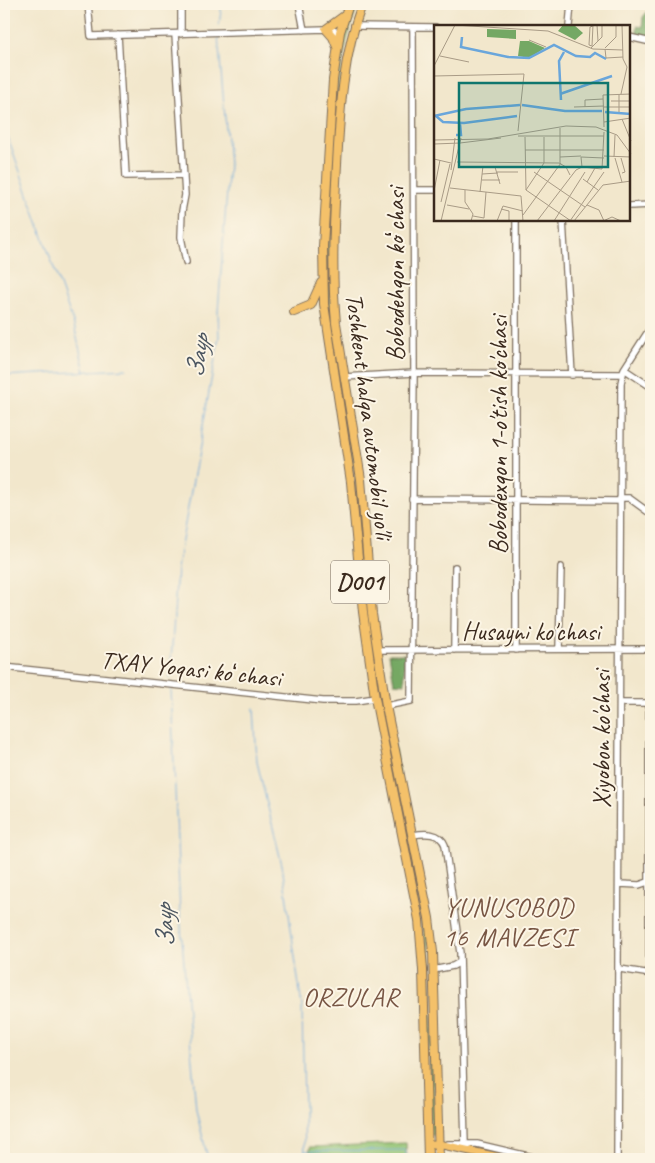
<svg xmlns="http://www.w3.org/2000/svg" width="655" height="1163" font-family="Caveat,sans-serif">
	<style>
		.green { fill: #91c272; stroke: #667648 }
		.forest { fill: #74a864; stroke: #586941 }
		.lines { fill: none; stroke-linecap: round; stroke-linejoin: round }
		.stream { stroke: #6aa6db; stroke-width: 1 }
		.minor-casing { stroke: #7b6c5b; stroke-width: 8 }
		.major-casing { stroke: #7b6c5b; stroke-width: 9 }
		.highway-casing { stroke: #7b6c5b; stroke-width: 10 }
		.minor { stroke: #fff; stroke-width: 5.5 }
		.major { stroke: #f4c16b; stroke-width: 7 }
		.highway { stroke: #f4c16b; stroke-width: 8 }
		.labels { text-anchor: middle; stroke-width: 4; stroke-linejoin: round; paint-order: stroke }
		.shield { fill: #fcf5e5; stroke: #75675a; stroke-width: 1 }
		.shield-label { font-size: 24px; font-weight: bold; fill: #3b2a1e }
		.street-label { font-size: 25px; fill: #3b2a1e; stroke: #fcf5e5 }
		.water-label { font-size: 26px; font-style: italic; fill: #4b5560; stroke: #fcf5e5 }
		.neighbourhood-label { font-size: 26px; letter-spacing: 1px; fill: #785644; stroke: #fcf5e5 }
		.inset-river { fill: none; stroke: #6aa6db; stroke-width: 2.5 }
		.inset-road { fill: none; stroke: #a99b86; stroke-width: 1 }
		.view { fill: #0f766e; fill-opacity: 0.15; stroke: #0f766e; stroke-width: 2.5 }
		.inset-edge { fill: none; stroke: #3b2a1e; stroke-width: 2.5 }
	</style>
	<rect width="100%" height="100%" fill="#fcf5e5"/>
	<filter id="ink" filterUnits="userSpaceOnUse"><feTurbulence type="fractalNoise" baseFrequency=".02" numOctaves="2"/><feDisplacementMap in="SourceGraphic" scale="10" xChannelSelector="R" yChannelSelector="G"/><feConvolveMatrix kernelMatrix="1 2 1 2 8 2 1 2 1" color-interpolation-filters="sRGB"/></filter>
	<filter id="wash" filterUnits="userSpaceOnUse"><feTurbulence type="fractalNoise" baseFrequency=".0096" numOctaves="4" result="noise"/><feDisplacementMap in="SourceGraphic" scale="20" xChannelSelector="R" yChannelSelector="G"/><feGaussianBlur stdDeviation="1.12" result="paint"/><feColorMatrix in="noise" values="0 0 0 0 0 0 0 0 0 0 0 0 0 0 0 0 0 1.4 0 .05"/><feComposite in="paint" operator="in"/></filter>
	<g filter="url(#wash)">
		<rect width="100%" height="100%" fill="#f2e7cc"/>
		<path class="green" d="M 354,4 L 358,4 C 340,53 338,102 335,153 L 337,70 L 343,37 Z
			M 331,167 L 334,167 L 329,263 L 332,312 L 357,467 L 365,551 L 361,552 L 354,467 L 328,311 L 325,263 Z
			M 362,562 L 365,562 L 407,826 C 385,739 369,652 362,562 Z
			M 411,839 L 428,933 L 435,1135 L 431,1135 L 426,950 L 420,902 L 408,840 Z
			M 406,1143 L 407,1159 L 309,1159 L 310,1147 Z"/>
		<path class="forest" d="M 648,11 L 651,17 L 651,38 L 637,36 L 637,26 L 642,27 L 643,17 Z
			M 389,654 L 404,654 L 405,684 L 394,683 Z"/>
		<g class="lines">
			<path class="stream" d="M 219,25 L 222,4
				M 4,126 L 74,325 L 85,372
				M 4,376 L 126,369
				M 170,678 L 177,568 L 219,337 L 218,312 L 229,164 L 218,36
				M 171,688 L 180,915 L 196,1110 L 208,1159
				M 254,708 L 257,762 L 282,865 L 302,1007 L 305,1159
				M 306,1151 L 406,1150 L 406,1159"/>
		</g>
	</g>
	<g filter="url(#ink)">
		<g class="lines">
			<defs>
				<path id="minor" d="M 88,4 L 91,36 L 326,29 L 340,32
					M 299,4 L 304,30
					M 354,26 L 435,27
					M 569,26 L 571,4
					M 175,34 L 185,195 L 182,211 L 181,237 L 186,262
					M 181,34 L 181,4
					M 118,35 L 126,176 L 184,175
					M 629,37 L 651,42
					M 414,190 L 435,190
					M 629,206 L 651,205
					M 563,220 L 572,375
					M 624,369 L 651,387
					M 344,377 L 414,373 L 623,374
					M 620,498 L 629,498 L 651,514
					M 412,499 L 620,501
					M 559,649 L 561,567
					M 377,650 L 651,649
					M 454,650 L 455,567
					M 516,650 L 516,220
					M 4,667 L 323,701 L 356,701 L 375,698
					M 620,703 L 650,703
					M 386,706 L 411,701 L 414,373 L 413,27
					M 413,835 C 425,833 440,832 445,845 L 460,953 L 465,1144 L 469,1150
					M 620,884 L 639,885 L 651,881
					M 620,969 L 651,974
					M 433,970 L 453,966 L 460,962
					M 649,973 L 649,703
					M 448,1144 L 477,1144 L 541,1159
					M 617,1159 L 621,383 L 624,369 L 651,327"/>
				<path id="major" d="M 428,1144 L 438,1144 L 508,1159"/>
				<path id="highway" d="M 349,4 L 340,32 L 333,80 L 323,246 L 324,304 L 351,482 L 363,612 L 375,698 L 419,920 L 423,970 L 428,1159
					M 362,4 C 343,56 340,109 337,164 C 334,218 331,270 336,323 L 361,479 L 372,614 L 386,706 L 429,918 L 433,952 L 439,1159
					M 337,47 L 333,37 L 326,29 L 344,16
					M 294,312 L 311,305 L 321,283"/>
			</defs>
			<use href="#minor" class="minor-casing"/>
			<use href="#major" class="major-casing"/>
			<use href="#highway" class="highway-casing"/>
			<use href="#minor" class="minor"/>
			<use href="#major" class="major"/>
			<use href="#highway" class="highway"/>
		</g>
	</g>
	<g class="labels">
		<rect class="shield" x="331" y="560.5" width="58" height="43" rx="4"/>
		<g class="shield-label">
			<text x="360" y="590">D001</text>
		</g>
		<g class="street-label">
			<text transform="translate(395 274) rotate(-90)" y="9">Bobodehqon koʻchasi</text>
			<text transform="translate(370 416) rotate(83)" y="9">Toshkent halqa avtomobil yo'li</text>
			<text transform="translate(498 435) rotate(-90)" y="9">Bobodexqon 1-o'tish ko'chasi</text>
			<text x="531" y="640">Husayni ko'chasi</text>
			<text transform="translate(191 668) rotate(6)" y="9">TXAY Yoqasi koʻchasi</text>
			<text transform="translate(601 739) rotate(-90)" y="9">Xiyobon ko'chasi</text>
		</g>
		<g class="water-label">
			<text transform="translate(197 356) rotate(-81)" y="9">Заур</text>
			<text transform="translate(164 926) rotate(-94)" y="9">Заур</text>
		</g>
		<g class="neighbourhood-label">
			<text x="509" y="916">YUNUSOBOD<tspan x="509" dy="30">16 MAVZESI</tspan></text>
			<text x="351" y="1006">ORZULAR</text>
		</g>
	</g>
	<g transform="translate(434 25)">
		<rect width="196" height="196" fill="#f2e7cc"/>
		<path d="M 129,0 L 140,0 L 149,8 L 141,15 L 124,6 ZM 53,4 L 82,5 L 82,14 L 53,12 ZM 86,16 L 95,16 L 111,23 L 95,33 L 84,31 Z" fill="#74a864"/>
		<path class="inset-river" d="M 28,12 L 27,22 L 74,32 L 95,33 L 120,20 L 142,31 L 156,32 L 161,28 L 172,34M 126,69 L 178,51M 127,75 L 125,36 L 130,27M 88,80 L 131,86 L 168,86M 171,87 L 197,89M 0,91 L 32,84 L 86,80M 2,91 L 9,97 L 30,98 L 83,91M 22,110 L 27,110 L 26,98"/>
		<path class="inset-road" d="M 21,0 L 114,6 L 159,24 L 189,25M 163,0 L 164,16M 95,15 L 112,22M 158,21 L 155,20 L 156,2 L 159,1M 158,21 L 159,0M 157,23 L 168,12 L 168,0M 171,23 L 182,12 L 182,0M 171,24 L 172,33 L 189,32M 6,31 L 35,37M 0,41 L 21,0M 0,51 L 90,49 L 84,106M 187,69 L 193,42 L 189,34 L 188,0M 177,76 L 197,76M 140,82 L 170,81M 151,82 L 151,75 L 169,74M 170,82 L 197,82M 185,87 L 185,69M 188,94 L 197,116M 170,97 L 197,93M 170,102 L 169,70 L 197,69M 126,103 L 126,138M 84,111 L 170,111M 91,112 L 92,165M 0,115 L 54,114 L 132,101 L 162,102 L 183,110 L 197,129M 26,118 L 67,113M 0,119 L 26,118M 91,125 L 170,125M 170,131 L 197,132M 126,132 L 147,131M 180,132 L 181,110M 181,133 L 188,157M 187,133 L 191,147 L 188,148M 0,134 L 17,138M 23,137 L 125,138 L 132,142 L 136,150M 110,138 L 110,112M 49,142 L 84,142M 61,142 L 66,159M 148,142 L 147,132 L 170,133M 17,145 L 21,113M 63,147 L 84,147M 100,147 L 151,182M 48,149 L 64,148M 149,154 L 164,165M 48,155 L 66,155M 153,157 L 161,143M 16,163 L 87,171 L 89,196M 31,165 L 31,177 L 39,189 L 37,196M 92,165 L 137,196M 92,165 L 110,138M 0,166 L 6,135M 46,167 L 49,141M 7,177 L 16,139M 13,180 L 35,184M 153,180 L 165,185 L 170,196M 67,184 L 75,186 L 75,196M 89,190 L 127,138M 39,191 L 50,193 L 52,167M 7,196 L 27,113M 63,196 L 69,181 L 89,186M 103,196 L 142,145 L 148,142 L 168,144 L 170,107M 120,196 L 151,147M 136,196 L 170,147M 140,196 L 169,160 L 197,156M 169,196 L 178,192 L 187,196"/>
		<path class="view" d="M 25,58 L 174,58 L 174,142 L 25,142 Z"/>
		<rect width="196" height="196" class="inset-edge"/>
	</g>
	<rect width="655" height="1163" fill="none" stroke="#fcf5e5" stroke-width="20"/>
</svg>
